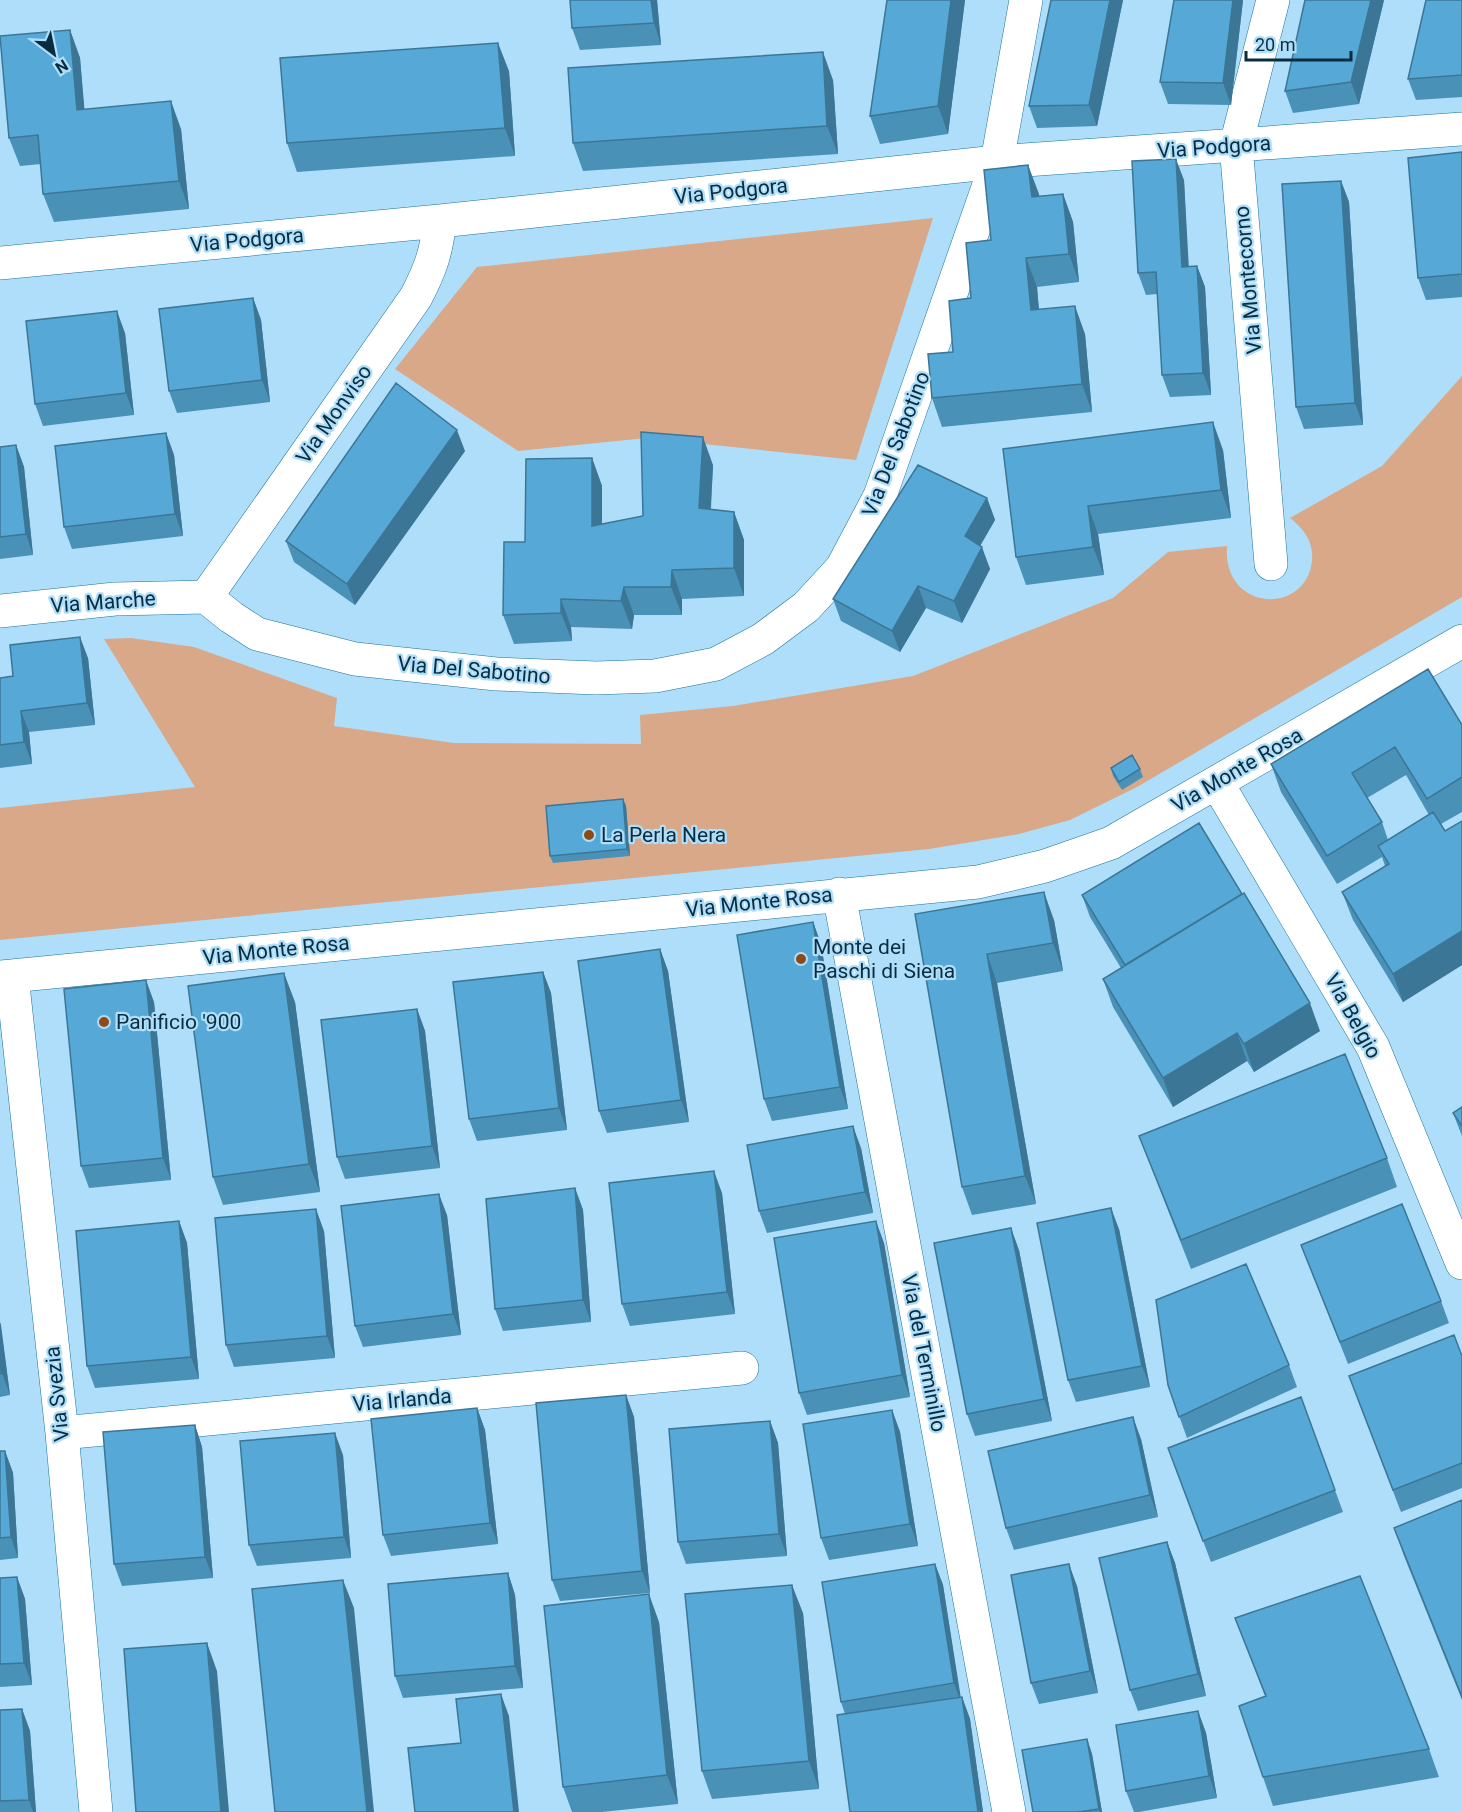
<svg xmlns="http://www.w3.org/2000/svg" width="1462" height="1812" font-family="Roboto,sans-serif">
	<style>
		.green { fill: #d8a889 }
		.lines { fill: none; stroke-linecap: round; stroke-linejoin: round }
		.minor-casing { stroke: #19749f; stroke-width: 34 }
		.minor { stroke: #fff; stroke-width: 33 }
		.wall { fill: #4a91b8; fill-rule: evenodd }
		.shaded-wall { fill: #3c7696 }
		.building { fill: #56a9d6; stroke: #3c7696; stroke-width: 1.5 }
		.poi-dot { fill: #8c4b16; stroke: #afdefa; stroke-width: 2 }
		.labels { text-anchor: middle; stroke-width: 4.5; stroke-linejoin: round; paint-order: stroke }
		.street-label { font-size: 21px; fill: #092d3f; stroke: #afdefa }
		.poi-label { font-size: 21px; fill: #092d3f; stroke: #afdefa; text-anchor: start }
	</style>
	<rect width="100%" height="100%" fill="#afdefa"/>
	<path class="green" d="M 933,218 L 856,460 L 646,438 L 518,451 L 395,369 L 477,267 Z
		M 1462,376 L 1462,597 L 1137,787 L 1070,820 L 1019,834 L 929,849 L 0,940 L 0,808 L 195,787 L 104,639 L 131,638 L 194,647 L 337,698 L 334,726 L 454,743 L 641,744 L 640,715 L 733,706 L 913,676 L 1113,598 L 1168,552 L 1227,546 C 1222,612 1306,616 1312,561 C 1314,542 1304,529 1290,518 L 1382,466 Z"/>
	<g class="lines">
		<defs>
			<path id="minor" d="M 0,263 L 440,221 L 997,162 L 1462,129
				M 1271,564 L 1236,145 L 1273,0
				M 206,597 L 231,617 L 257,634 L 355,659 L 496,674 L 596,678 L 655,676 L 716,664 L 763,639 L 806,607 L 842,568 L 880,496 L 997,162 L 1026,0
				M 206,597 L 416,297 C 431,268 436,253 440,221
				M 0,611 L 115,599 L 206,597
				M 1217,783 L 1373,1047 L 1462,1263
				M 839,894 L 1009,1812
				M 12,976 L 62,1433 L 96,1812
				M 0,977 L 978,882 L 1045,866 L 1111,843 L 1462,641
				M 62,1433 L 742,1368"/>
		</defs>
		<use href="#minor" class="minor-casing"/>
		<use href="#minor" class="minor"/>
	</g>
	<path class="wall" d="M 570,0 L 657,0 L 661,45 L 580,50 L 572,28 Z
		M 887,0 L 965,0 L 948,134 L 880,144 L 870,116 Z
		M 1051,0 L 1123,0 L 1097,126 L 1037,128 L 1029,106 Z
		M 1174,0 L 1243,0 L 1231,105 L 1168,104 L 1160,82 Z
		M 1384,0 L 1359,104 L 1293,113 L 1285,91 Z
		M 1462,0 L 1462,97 L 1416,100 L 1408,79 Z
		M 70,30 L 80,58 L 84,109 L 181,129 L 189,209 L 54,222 L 43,194 L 41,164 L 20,166 L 9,138 Z
		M 509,71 L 515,156 L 297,172 L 287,143 Z
		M 833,80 L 838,154 L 583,171 L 573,143 Z
		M 1462,152 L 1462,297 L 1426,300 L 1418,278 Z
		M 1028,165 L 1039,196 L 1063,194 L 1073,222 L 1079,282 L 1037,287 L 1039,309 L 1085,334 L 1092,412 L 942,427 L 932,398 L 953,352 L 991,240 Z
		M 1184,180 L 1188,266 L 1197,266 L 1205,287 L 1211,395 L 1170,397 L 1162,375 L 1157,294 L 1146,295 L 1138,273 Z
		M 1341,181 L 1349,202 L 1363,425 L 1304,429 L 1296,407 Z
		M 253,298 L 261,320 L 270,402 L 177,413 L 169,391 Z
		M 125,333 L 134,415 L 43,426 L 35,404 Z
		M 166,433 L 174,455 L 183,536 L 72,549 L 64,527 Z
		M 16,445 L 24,467 L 33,555 L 0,559 L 0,447 Z
		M 1003,449 L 1223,450 L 1231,518 L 1098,534 L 1104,575 L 1026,585 L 1016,557 Z
		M 465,451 L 355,605 L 294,562 L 286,541 Z
		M 592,458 L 602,486 L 602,524 L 643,516 L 713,465 L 711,509 L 734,512 L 744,540 L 744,596 L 682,599 L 682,615 L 634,615 L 632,629 L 571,627 L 572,641 L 514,644 L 503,615 L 525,542 Z
		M 987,498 L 995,520 L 980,546 L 990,569 L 962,623 L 926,608 L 900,652 L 841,621 L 833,599 Z
		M 88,658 L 95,725 L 29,732 L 32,764 L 0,768 L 0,678 L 13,676 Z
		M 1462,725 L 1462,812 L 1441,824 L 1445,831 L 1462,821 L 1462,965 L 1403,1002 L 1353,920 L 1342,892 L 1385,866 L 1382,857 L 1337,884 L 1281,792 L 1271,764 ZM 1406,775 L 1429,815 L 1388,840 L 1382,822 L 1367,798 Z
		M 1111,768 L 1140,769 L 1143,777 L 1122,790 L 1113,776 Z
		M 623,799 L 626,806 L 630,856 L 553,863 L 550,856 Z
		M 1082,895 L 1320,1031 L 1254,1072 L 1247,1061 L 1173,1107 L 1113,1007 L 1103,979 L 1121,968 L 1090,917 Z
		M 915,914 L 1054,920 L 1063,971 L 997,983 L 1036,1204 L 972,1215 L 962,1187 Z
		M 813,922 L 821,944 L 848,1109 L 772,1121 L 764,1099 Z
		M 660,949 L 668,971 L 689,1122 L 607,1133 L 599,1111 Z
		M 543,972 L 551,993 L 567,1130 L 477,1141 L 469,1119 Z
		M 154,1002 L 171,1180 L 89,1188 L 81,1166 Z
		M 295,1002 L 320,1192 L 223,1205 L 213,1177 Z
		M 417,1009 L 425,1031 L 440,1168 L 345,1179 L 337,1157 Z
		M 1462,1107 L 1462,1136 L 1453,1113 Z
		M 1139,1136 L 1387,1158 L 1397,1187 L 1191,1269 Z
		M 861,1148 L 873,1213 L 767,1233 L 759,1211 Z
		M 575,1188 L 583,1210 L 591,1322 L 503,1331 L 495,1309 Z
		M 722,1193 L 735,1314 L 630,1326 L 622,1304 Z
		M 447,1215 L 461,1335 L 363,1347 L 355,1326 Z
		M 179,1221 L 187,1243 L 199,1379 L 95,1388 L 87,1366 Z
		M 1119,1229 L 1150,1387 L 1076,1402 L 1068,1380 Z
		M 324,1231 L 335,1358 L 234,1367 L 226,1345 Z
		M 884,1243 L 910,1397 L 807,1415 L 799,1393 Z
		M 1301,1245 L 1441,1301 L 1449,1323 L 1348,1364 Z
		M 1019,1250 L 1052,1421 L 975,1436 L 967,1414 Z
		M 0,1322 L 10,1395 L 0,1397 Z
		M 1462,1356 L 1462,1488 L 1401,1512 L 1357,1398 Z
		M 1289,1365 L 1297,1387 L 1187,1438 L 1168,1385 Z
		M 626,1395 L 634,1417 L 650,1593 L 560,1601 L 552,1580 Z
		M 1301,1397 L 1343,1512 L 1211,1562 L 1168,1448 Z
		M 477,1408 L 485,1430 L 498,1544 L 391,1556 L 383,1535 Z
		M 892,1410 L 900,1432 L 918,1546 L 829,1560 L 821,1538 Z
		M 770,1421 L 778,1443 L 787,1556 L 686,1564 L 678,1542 Z
		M 195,1425 L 202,1447 L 213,1578 L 122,1586 L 114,1564 Z
		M 1141,1439 L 1158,1517 L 1014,1550 L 1006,1528 Z
		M 0,1451 L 5,1451 L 13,1473 L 18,1558 L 0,1560 Z
		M 343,1455 L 351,1558 L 257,1566 L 249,1545 Z
		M 1462,1500 L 1462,1700 L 1404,1556 L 1394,1528 Z
		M 1167,1542 L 1175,1563 L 1206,1696 L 1138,1711 L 1130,1690 Z
		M 935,1564 L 943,1585 L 960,1697 L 962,1697 L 970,1719 L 983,1812 L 850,1812 L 845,1714 L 841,1702 Z
		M 508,1573 L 515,1595 L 523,1688 L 403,1698 L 395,1676 Z
		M 17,1577 L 25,1599 L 32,1685 L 0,1687 L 0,1578 Z
		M 1077,1586 L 1098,1693 L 1039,1704 L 1031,1683 Z
		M 803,1613 L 819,1789 L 712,1799 L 702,1771 Z
		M 1235,1618 L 1429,1749 L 1439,1777 L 1273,1806 L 1263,1777 L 1265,1696 Z
		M 659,1622 L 678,1804 L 602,1812 L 572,1812 L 563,1787 Z
		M 22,1709 L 30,1731 L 36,1812 L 0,1812 L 0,1710 Z
		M 1198,1711 L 1206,1733 L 1217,1798 L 1139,1812 L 1134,1812 L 1126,1791 Z
		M 1087,1739 L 1092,1754 L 1102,1812 L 1033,1812 Z"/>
	<path class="shaded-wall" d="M 651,0 L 657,0 L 661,45 L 654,23 Z
		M 951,0 L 965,0 L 948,134 L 938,106 Z
		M 1110,0 L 1123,0 L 1097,126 L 1089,105 Z
		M 1233,0 L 1243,0 L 1231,105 L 1223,83 Z
		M 1371,0 L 1384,0 L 1359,104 L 1351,82 Z
		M 70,30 L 80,58 L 87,138 L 77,110 Z
		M 498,43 L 509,71 L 515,156 L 505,128 Z
		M 823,52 L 833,80 L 838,154 L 827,126 Z
		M 171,101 L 181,129 L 189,209 L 179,181 Z
		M 1176,159 L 1184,180 L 1190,288 L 1182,267 Z
		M 1028,165 L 1039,194 L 1042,225 L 1032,197 Z
		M 1341,181 L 1349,202 L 1363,425 L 1355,403 Z
		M 1063,194 L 1073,222 L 1079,282 L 1069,254 Z
		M 1026,258 L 1037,287 L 1041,338 L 1031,310 Z
		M 1197,266 L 1205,287 L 1211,395 L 1203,373 Z
		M 253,298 L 261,320 L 270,402 L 262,380 Z
		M 1075,306 L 1085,334 L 1092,412 L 1082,384 Z
		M 117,311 L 125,333 L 134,415 L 126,393 Z
		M 1213,422 L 1223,450 L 1231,518 L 1221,490 Z
		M 457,430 L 465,451 L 355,605 L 347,584 Z
		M 166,433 L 174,455 L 183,536 L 175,514 Z
		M 703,437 L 713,465 L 709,536 L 699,508 Z
		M 16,445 L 24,467 L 33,555 L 26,534 Z
		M 592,458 L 602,486 L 602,554 L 592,526 Z
		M 987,498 L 995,520 L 973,558 L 965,536 Z
		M 1088,506 L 1098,534 L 1104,575 L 1093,547 Z
		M 734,512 L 744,540 L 744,596 L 734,568 Z
		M 982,547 L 990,569 L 962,623 L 954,601 Z
		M 672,570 L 682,599 L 682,615 L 671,587 Z
		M 918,586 L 926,608 L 900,652 L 892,631 Z
		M 624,587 L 634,615 L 632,629 L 621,601 Z
		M 561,599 L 571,627 L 572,641 L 561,613 Z
		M 80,637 L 88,658 L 95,725 L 87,703 Z
		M 21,711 L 29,732 L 32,764 L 24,742 Z
		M 623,799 L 626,806 L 630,856 L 627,849 Z
		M 1044,892 L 1054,920 L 1063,971 L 1053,943 Z
		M 813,922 L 821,944 L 848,1109 L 840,1087 Z
		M 1462,931 L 1462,965 L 1403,1002 L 1393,974 Z
		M 660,949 L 668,971 L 689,1122 L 681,1100 Z
		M 987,954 L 997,983 L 1036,1204 L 1025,1176 Z
		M 543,972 L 551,993 L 567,1130 L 559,1108 Z
		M 284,973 L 295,1002 L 320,1192 L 309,1164 Z
		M 146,980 L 154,1002 L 171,1180 L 163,1158 Z
		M 1310,1003 L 1320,1031 L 1254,1072 L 1244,1044 Z
		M 417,1009 L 425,1031 L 440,1168 L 432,1146 Z
		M 1237,1033 L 1247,1061 L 1173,1107 L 1163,1078 Z
		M 853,1126 L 861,1148 L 873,1213 L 865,1192 Z
		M 714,1171 L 722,1193 L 735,1314 L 727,1292 Z
		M 575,1188 L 583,1210 L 591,1322 L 583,1300 Z
		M 439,1194 L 447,1215 L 461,1335 L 453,1314 Z
		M 1111,1208 L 1119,1229 L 1150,1387 L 1142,1366 Z
		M 316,1209 L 324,1231 L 335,1358 L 327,1336 Z
		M 179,1221 L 187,1243 L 199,1379 L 191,1357 Z
		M 876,1221 L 884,1243 L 910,1397 L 902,1375 Z
		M 1011,1228 L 1019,1250 L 1052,1421 L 1044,1399 Z
		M 0,1322 L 1,1325 L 10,1395 L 2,1373 L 0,1358 Z
		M 626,1395 L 634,1417 L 650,1593 L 642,1571 Z
		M 477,1408 L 485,1430 L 498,1544 L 490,1523 Z
		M 892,1410 L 900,1432 L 918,1546 L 910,1524 Z
		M 1133,1417 L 1141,1439 L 1158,1517 L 1150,1495 Z
		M 770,1421 L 778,1443 L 787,1556 L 779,1534 Z
		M 195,1425 L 202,1447 L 213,1578 L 205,1557 Z
		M 335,1433 L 343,1455 L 351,1558 L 344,1537 Z
		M 5,1451 L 13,1473 L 18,1558 L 11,1537 Z
		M 1167,1542 L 1175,1563 L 1206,1696 L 1198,1674 Z
		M 935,1564 L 943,1585 L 962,1705 L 954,1683 Z
		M 1069,1564 L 1077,1586 L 1098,1693 L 1090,1671 Z
		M 508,1573 L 515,1595 L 523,1688 L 515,1666 Z
		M 17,1577 L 25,1599 L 32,1685 L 24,1663 Z
		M 343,1580 L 354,1608 L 374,1812 L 367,1812 Z
		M 792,1585 L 803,1613 L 819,1789 L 809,1761 Z
		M 649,1594 L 659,1622 L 678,1804 L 667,1775 Z
		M 207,1643 L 217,1671 L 229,1812 L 221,1812 Z
		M 501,1694 L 509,1716 L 519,1812 L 514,1812 Z
		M 962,1697 L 970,1719 L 983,1812 L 978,1812 Z
		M 22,1709 L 30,1731 L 36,1812 L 33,1812 L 29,1800 Z
		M 1198,1711 L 1206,1733 L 1217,1798 L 1209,1776 Z
		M 1087,1739 L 1092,1754 L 1102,1812 L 1100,1812 L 1099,1809 Z"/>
	<path class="building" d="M 570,0 L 651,0 L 654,23 L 572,28 Z
		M 887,0 L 951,0 L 938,106 L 870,116 Z
		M 1051,0 L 1110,0 L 1089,105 L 1029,106 Z
		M 1174,0 L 1233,0 L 1223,83 L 1160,82 Z
		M 1305,0 L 1371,0 L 1351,82 L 1285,91 Z
		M 1426,0 L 1462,0 L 1462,75 L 1408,79 Z
		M 70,30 L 77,110 L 171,101 L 179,181 L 43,194 L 38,135 L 9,138 L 0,36 Z
		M 498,43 L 505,128 L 287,143 L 280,58 Z
		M 823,52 L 827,126 L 573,143 L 568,68 Z
		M 1462,152 L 1462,274 L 1418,278 L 1408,158 Z
		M 1176,159 L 1182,267 L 1197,266 L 1203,373 L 1162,375 L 1156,272 L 1138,273 L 1132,161 Z
		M 1028,165 L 1032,197 L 1063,194 L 1069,254 L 1026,258 L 1031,310 L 1075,306 L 1082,384 L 932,398 L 928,354 L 953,352 L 949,301 L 971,298 L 966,243 L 991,240 L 984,170 Z
		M 1341,181 L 1355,403 L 1296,407 L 1282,184 Z
		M 253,298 L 262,380 L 169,391 L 159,309 Z
		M 117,311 L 126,393 L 35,404 L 26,321 Z
		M 396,383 L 457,430 L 347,584 L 286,541 Z
		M 1213,422 L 1221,490 L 1088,506 L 1093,547 L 1016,557 L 1003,449 Z
		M 641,432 L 703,437 L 699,508 L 734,512 L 734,568 L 672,570 L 671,587 L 624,587 L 621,601 L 561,599 L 561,613 L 503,615 L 504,542 L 525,542 L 526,459 L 592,458 L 592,526 L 643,516 Z
		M 166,433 L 175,514 L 64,527 L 55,446 Z
		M 16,445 L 26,534 L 0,537 L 0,447 Z
		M 918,465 L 987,498 L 965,536 L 982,547 L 954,601 L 918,586 L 892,631 L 833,599 Z
		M 80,637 L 87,703 L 21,711 L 24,742 L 0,745 L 0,678 L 13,676 L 10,645 Z
		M 1428,669 L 1462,725 L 1462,777 L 1427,799 L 1395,747 L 1352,773 L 1382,822 L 1327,856 L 1271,764 Z
		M 1132,755 L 1140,769 L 1119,782 L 1111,768 Z
		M 623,799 L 627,849 L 550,856 L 546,806 Z
		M 1433,812 L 1445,831 L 1462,821 L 1462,931 L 1393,974 L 1342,892 L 1389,864 L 1378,846 Z
		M 1199,823 L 1242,894 L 1125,965 L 1082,895 Z
		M 1044,892 L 1053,943 L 987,954 L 1025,1176 L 962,1187 L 915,914 Z
		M 1244,893 L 1310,1003 L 1244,1044 L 1237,1033 L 1163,1078 L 1103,979 Z
		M 813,922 L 840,1087 L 764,1099 L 737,935 Z
		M 660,949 L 681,1100 L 599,1111 L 578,961 Z
		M 543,972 L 559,1108 L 469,1119 L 453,982 Z
		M 284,973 L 309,1164 L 213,1177 L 188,986 Z
		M 146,980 L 163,1158 L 81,1166 L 64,989 Z
		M 417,1009 L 432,1146 L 337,1157 L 321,1020 Z
		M 1345,1054 L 1387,1158 L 1181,1240 L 1139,1136 Z
		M 1462,1107 L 1462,1126 L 1453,1113 Z
		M 853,1126 L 865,1192 L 759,1211 L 747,1145 Z
		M 714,1171 L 727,1292 L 622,1304 L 609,1183 Z
		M 575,1188 L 583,1300 L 495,1309 L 486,1199 Z
		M 439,1194 L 453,1314 L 355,1326 L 341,1206 Z
		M 1402,1204 L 1441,1301 L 1340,1342 L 1301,1245 Z
		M 1111,1208 L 1142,1366 L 1068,1380 L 1037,1223 Z
		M 316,1209 L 327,1336 L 226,1345 L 215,1218 Z
		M 179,1221 L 191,1357 L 87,1366 L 76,1231 Z
		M 876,1221 L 902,1375 L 799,1393 L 774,1238 Z
		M 1011,1228 L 1044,1399 L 967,1414 L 934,1243 Z
		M 1246,1264 L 1289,1365 L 1179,1417 L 1168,1385 L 1156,1300 Z
		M 1454,1335 L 1462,1356 L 1462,1463 L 1393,1490 L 1349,1376 Z
		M 0,1358 L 2,1373 L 0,1374 Z
		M 626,1395 L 642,1571 L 552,1580 L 536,1403 Z
		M 1301,1397 L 1335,1490 L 1203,1541 L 1168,1448 Z
		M 477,1408 L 490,1523 L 383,1535 L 371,1419 Z
		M 892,1410 L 910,1524 L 821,1538 L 803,1424 Z
		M 1133,1417 L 1150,1495 L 1006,1528 L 988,1451 Z
		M 770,1421 L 779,1534 L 678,1542 L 669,1429 Z
		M 195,1425 L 205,1557 L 114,1564 L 103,1432 Z
		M 335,1433 L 344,1537 L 249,1545 L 240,1441 Z
		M 0,1451 L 5,1451 L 11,1537 L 0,1538 Z
		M 1462,1500 L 1462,1697 L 1394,1528 Z
		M 1167,1542 L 1198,1674 L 1130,1690 L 1099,1558 Z
		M 935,1564 L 954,1683 L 841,1702 L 822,1582 Z
		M 1069,1564 L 1090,1671 L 1031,1683 L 1011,1575 Z
		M 508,1573 L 515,1666 L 395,1676 L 388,1584 Z
		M 1360,1576 L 1429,1749 L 1263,1777 L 1239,1706 L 1266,1696 L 1235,1618 Z
		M 17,1577 L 24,1663 L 0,1664 L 0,1578 Z
		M 343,1580 L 367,1812 L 275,1812 L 252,1589 Z
		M 792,1585 L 809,1761 L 702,1771 L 685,1594 Z
		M 649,1594 L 667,1775 L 563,1787 L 544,1606 Z
		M 207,1643 L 221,1812 L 136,1812 L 124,1649 Z
		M 501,1694 L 514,1812 L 415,1812 L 408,1748 L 461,1743 L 456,1699 Z
		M 962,1697 L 978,1812 L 850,1812 L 837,1715 Z
		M 22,1709 L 29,1800 L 0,1801 L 0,1710 Z
		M 1198,1711 L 1209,1776 L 1126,1791 L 1116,1725 Z
		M 1087,1739 L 1099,1809 L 1078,1812 L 1033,1812 L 1022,1750 Z"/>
	<g class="poi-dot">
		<circle cx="589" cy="835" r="6"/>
		<circle cx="801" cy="959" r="6"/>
		<circle cx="104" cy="1022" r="6"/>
	</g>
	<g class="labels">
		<g class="street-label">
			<text transform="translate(1214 147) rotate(-4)" y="7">Via Podgora</text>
			<text transform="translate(731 191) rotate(-6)" y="7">Via Podgora</text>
			<text transform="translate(247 240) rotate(-5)" y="7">Via Podgora</text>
			<text transform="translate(1248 280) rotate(-95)" y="7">Via Montecorno</text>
			<text transform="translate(334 414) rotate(-55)" y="7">Via Monviso</text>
			<text transform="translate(896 444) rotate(-69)" y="7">Via Del Sabotino</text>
			<text transform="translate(103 602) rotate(-4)" y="7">Via Marche</text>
			<text transform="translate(474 670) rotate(5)" y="7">Via Del Sabotino</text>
			<text transform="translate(1237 770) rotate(-30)" y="7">Via Monte Rosa</text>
			<text transform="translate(759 902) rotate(-6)" y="7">Via Monte Rosa</text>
			<text transform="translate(276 950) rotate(-6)" y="7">Via Monte Rosa</text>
			<text transform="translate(1353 1016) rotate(61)" y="7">Via Belgio</text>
			<text transform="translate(924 1353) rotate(79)" y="7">Via del Terminillo</text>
			<text transform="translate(57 1394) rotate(-96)" y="7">Via Svezia</text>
			<text transform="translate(402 1400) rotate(-5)" y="7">Via Irlanda</text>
		</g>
		<g class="poi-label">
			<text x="601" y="842">La Perla Nera</text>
			<text x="813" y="954">Monte dei<tspan x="813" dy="24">Paschi di Siena</tspan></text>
			<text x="116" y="1029">Panificio '900</text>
		</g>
	</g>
	<g transform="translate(54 54) rotate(148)" stroke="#afdefa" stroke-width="4.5" paint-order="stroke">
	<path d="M0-4.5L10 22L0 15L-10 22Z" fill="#092d3f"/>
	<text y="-9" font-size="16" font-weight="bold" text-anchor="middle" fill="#092d3f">N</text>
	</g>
	<path d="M1246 51v9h105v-9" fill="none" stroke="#092d3f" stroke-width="3"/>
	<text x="1255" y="51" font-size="18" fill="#092d3f" stroke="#afdefa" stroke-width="4.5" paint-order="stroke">20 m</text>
</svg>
